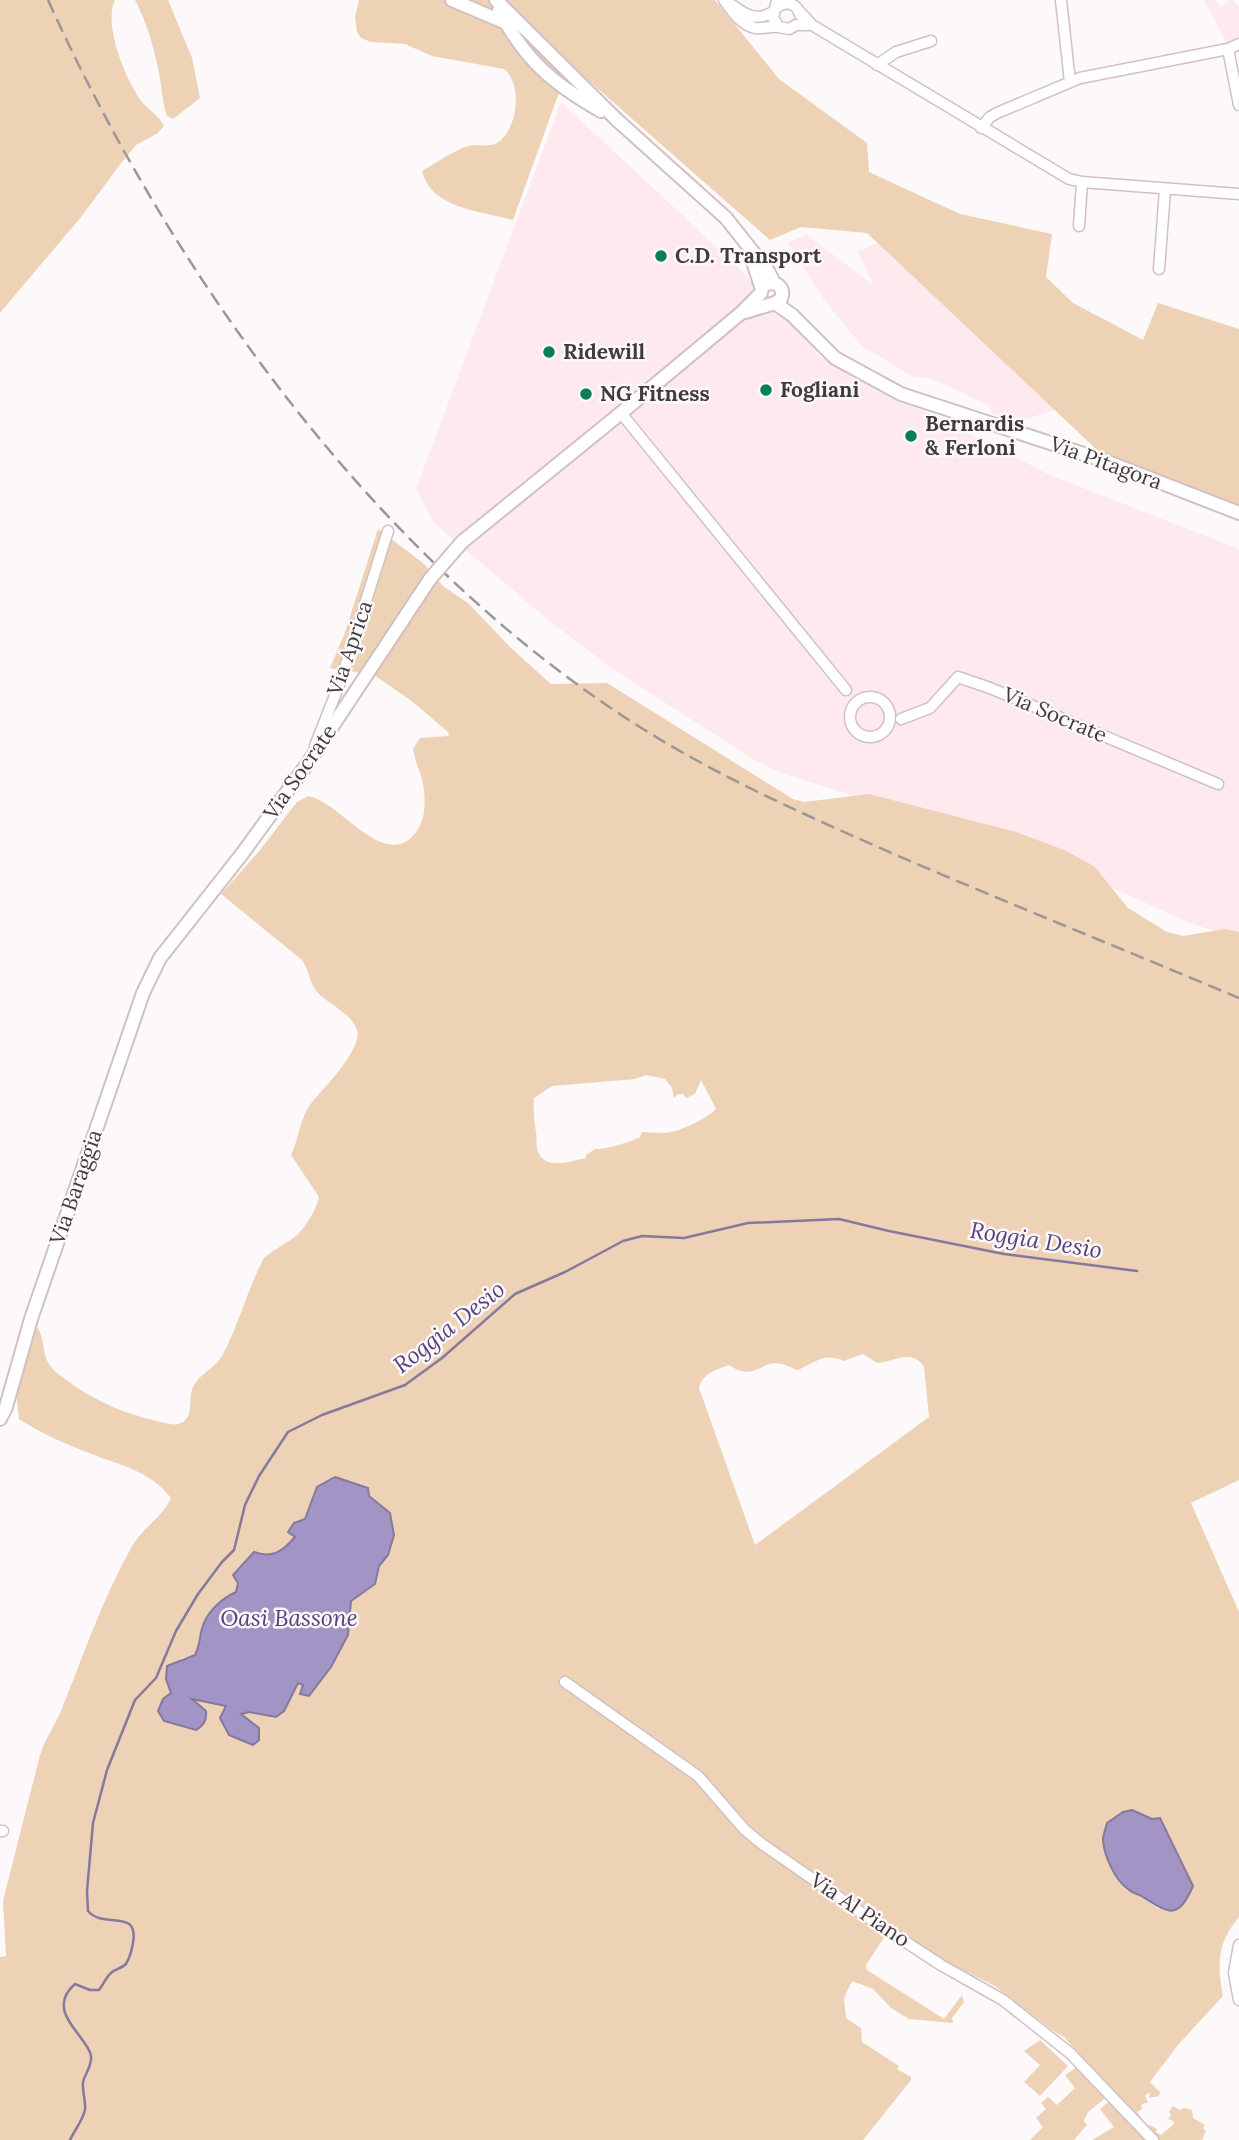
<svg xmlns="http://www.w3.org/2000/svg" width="1239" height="2140" font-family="Lora,serif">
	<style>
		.built { fill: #fee9ee }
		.green { fill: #edd2b6; fill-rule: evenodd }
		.water { fill: #a294c5; stroke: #85799c; stroke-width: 2 }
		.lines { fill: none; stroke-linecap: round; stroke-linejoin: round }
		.stream { stroke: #85799c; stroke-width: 2.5 }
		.street-casing { stroke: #d1c0c4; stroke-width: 13 }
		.secondary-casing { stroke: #d1c0c4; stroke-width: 16 }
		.street { stroke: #fff; stroke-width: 10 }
		.secondary { stroke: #fff; stroke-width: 12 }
		.rail { stroke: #9c9697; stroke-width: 2.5; stroke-dasharray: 14 7; stroke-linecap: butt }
		.secondary-bridge-casing { stroke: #d1c0c4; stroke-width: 16; stroke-linecap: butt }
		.secondary-bridge { stroke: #fff; stroke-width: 12 }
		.poi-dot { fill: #097e5b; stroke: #fdf9fa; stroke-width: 2.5 }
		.labels { text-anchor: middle; stroke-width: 5; stroke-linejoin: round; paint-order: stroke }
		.poi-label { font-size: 21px; font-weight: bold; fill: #423b3c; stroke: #fdf9fa; text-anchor: start }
		.street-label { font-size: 21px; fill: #423b3c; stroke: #fdf9fa }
		.water-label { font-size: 23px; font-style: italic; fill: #564180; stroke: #fdf9fa }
	</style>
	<rect width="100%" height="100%" fill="#fdf9fa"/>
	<path class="built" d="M 1204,0 L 1215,0 L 1220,7 L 1229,0 L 1233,0 L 1239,7 L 1239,37 L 1228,45 Z
		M 561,102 L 741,270 L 821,358 L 1050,475 L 1239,549 L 1239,940 L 1185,921 L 1041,855 L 781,773 L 756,761 L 611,668 L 547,619 L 434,523 L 416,489 Z
		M 806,234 L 873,285 L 858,251 L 878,243 L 1055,410 L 1016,422 L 992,413 L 989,406 L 947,385 L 924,377 L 915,378 L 862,346 L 825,301 L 788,243 Z"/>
	<path class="green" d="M 0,0 L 115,0 C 103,24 125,77 139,98 C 146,109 158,114 164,126 L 158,133 L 136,145 L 122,162 L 81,217 L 0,313 Z
		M 135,0 L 168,0 L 192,58 L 200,98 L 173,119 L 167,116 C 162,102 162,88 159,73 C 154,47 147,23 135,0 Z
		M 359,0 L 715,0 L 779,79 L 867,143 L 869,172 L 960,214 L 1052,234 L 1046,277 L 1073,303 L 1143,340 L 1158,303 L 1239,329 L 1239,505 L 1097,450 L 867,233 L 801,227 L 770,240 L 572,66 L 557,98 L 513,220 C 481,211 431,209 422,171 C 436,163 450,153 465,147 C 475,143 488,148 497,143 C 518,130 523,84 504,69 L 432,56 L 405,44 L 371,42 L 361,38 L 357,32 L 355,17 Z
		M 378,529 L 423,563 L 444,587 L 468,603 L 511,648 L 551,684 L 607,683 L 793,799 L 804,802 L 869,794 L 1016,832 L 1064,850 L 1094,866 L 1128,908 L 1167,932 L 1183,936 L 1225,929 L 1239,932 L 1239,1480 L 1191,1503 L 1239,1612 L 1239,1917 C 1217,1942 1217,1966 1223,1996 L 1178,2045 L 1150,2082 L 1160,2092 L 1159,2096 L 1149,2098 L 1150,2093 L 1148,2093 L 1145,2096 L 1148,2102 L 1141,2105 L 1142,2109 L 1137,2112 L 1146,2124 L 1143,2125 L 1064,2037 L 1052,2030 L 995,1986 L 965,1971 L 959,1970 L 890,1928 L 866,1965 L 867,1970 L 944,2019 L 962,1995 L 964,2002 L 952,2018 L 953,2023 L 909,2019 L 891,2008 L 873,1989 L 852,1981 L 844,1998 L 846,2018 L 861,2028 L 862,2042 L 899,2066 L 897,2069 L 911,2077 L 911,2080 L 863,2140 L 0,2140 L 0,1957 L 6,1956 L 3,1901 L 40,1755 C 45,1739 54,1727 61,1711 C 83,1656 102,1600 131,1548 C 141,1529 162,1518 171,1498 C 152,1474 130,1468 102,1458 C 73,1447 45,1436 19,1419 L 16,1391 L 29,1319 C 51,1335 36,1356 57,1373 C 89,1398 118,1412 157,1421 C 165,1423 175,1427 183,1422 C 194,1415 188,1398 193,1387 C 199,1374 215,1368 222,1356 C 239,1325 247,1290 264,1258 C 273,1250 282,1246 292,1239 C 304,1231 316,1211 319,1197 L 291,1155 C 300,1137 299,1118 313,1101 C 324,1088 363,1048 357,1030 C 352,1014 330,1005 318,993 C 309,984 310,971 302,960 L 221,894 L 260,850 L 297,802 L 308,796 C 339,801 381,867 412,837 C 424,825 426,808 424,791 C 423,776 415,763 413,749 L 420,738 L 448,736 L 449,733 L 413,702 L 374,675 L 330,668 L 344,635 ZM 646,1075 L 665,1079 L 672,1088 L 674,1098 L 678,1094 L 683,1094 L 686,1098 L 695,1094 L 701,1080 L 716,1109 C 707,1118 683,1130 671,1132 C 662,1134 651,1132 642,1132 L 640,1137 C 631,1142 604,1150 595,1149 L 586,1155 L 586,1158 C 570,1161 544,1172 537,1149 C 536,1143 537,1137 536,1132 C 534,1120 533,1110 534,1098 L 552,1086 L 635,1079 ZM 863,1354 L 877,1363 C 895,1362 912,1348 924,1367 L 929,1417 L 755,1545 L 699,1388 C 703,1373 716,1370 729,1365 C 755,1383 760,1359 782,1364 C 787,1365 793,1369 798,1370 C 814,1363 826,1352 843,1361 ZM 335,1477 L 369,1495 L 390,1513 L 394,1535 L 388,1555 L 379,1566 L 375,1584 L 351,1601 L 348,1635 L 331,1667 L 309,1696 L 303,1685 L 298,1683 L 284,1711 L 268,1716 L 249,1712 L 220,1718 L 227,1706 L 190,1698 L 163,1699 L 171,1694 L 181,1658 L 195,1655 C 201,1645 199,1633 204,1623 C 209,1611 225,1597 236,1592 L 239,1583 L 233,1575 L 254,1552 C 272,1559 283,1551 295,1537 L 289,1531 L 294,1523 L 305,1519 L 317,1487 ZM 1132,1810 L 1152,1819 L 1159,1909 L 1122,1884 L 1107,1855 Z
		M 1040,2040 L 1068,2066 L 1040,2096 L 1024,2082 L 1040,2065 L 1024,2051 Z
		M 1079,2066 L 1108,2096 L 1088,2112 L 1084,2121 L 1087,2125 L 1074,2140 L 1030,2140 L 1043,2127 L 1036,2118 L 1046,2109 L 1041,2103 L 1048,2097 L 1057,2105 L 1075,2088 L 1065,2075 Z
		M 1111,2100 L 1148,2140 L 1092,2140 L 1114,2127 L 1100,2109 Z
		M 1173,2106 L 1179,2110 L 1184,2108 L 1192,2110 L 1193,2118 L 1205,2125 L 1203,2128 L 1206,2131 L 1202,2140 L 1158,2140 L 1153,2134 L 1154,2131 L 1147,2130 L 1147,2126 L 1150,2125 L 1157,2129 L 1156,2132 L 1161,2135 L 1174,2124 L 1173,2121 L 1168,2119 L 1171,2115 L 1169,2112 Z"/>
	<path class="water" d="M 335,1477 L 368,1488 L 369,1496 L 390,1513 L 394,1535 L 388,1555 L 379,1566 L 375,1584 L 351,1601 L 348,1635 L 331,1667 L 309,1696 L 300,1694 L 303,1685 L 298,1683 L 284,1711 L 276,1717 L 249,1712 L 241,1714 L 259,1728 L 259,1740 L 253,1745 L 229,1735 L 220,1718 L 226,1706 L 192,1699 L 206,1711 C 207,1720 204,1725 196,1730 L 164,1721 L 158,1711 L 163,1699 L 171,1693 L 166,1679 L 167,1666 L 195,1655 C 201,1644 199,1633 204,1623 C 210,1609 223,1598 236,1592 L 238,1583 L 233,1575 L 254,1552 C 272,1559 283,1551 295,1537 L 288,1532 L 294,1523 L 305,1519 L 317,1487 Z
		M 1132,1810 L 1152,1819 L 1160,1818 L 1193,1886 C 1178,1920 1170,1914 1143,1897 C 1138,1894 1132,1893 1128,1889 C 1115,1880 1104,1856 1103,1840 C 1103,1835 1106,1828 1107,1823 L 1123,1812 Z"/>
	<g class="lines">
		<path class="stream" d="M 70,2140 C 74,2131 83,2120 85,2110 C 86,2101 82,2091 83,2082 C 85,2074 92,2066 91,2056 C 89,2037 43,2012 75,1984 L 90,1990 L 99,1990 C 103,1985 106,1977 112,1972 C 116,1969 122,1968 126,1964 C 129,1959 132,1949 133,1943 C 139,1907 104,1930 88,1911 L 87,1891 L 93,1823 L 107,1770 L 135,1700 L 156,1678 L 176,1631 L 198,1594 L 222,1562 L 234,1550 L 245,1505 L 259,1476 L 288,1432 L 322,1415 L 405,1385 L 442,1358 L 515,1294 L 565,1272 L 623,1241 L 642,1236 L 684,1238 L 748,1223 L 839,1219 L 889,1231 L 1004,1254 L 1137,1271"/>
		<defs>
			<path id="street" d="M 724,0 C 732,11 741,25 755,28 C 763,29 771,26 779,27
				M 777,0 L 773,18 L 779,27 L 789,29 L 796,25 L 812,25
				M 1061,0 L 1070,82
				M 732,5 C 747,16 758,22 774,11
				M 776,8 C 786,0 797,3 800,15
				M 798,10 L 812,25 L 1069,179 L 1082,182 L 1239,194
				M 1228,49 L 1239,105
				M 877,65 L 896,52 L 931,41
				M 981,128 L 990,117 L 997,113 L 1080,78 L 1228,49 L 1239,44
				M 1079,226 L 1082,182
				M 1159,269 L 1165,190
				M 621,413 L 846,690
				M850 717a20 20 0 1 1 40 0a20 20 0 1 1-40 0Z
				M 901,719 L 930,708 L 958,677 L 990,688 L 1218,784
				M 315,746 L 341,680 L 388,531
				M 565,1682 L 698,1776 L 745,1830 L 762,1844 L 872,1920 L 941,1965 L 1003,2000 L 1070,2053 L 1153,2140
				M 0,1831 L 3,1831
				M 1239,1945 L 1234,1973 L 1239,2000"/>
			<path id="secondary" d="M 452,0 L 506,23
				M 496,0 L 617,120 L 726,218 L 768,271 L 774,283
				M 499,10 C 524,59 553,84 601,111
				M 750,253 L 762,289
				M 775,303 L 792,315 L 835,358 L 901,394 L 1108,462 L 1239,513
				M 745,312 L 775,303 L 781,299 C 785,289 778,281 767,284
				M 462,542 L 621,413 L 741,313 L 761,293
				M 0,1419 L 6,1407 L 31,1319 L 143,993 L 160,958 L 242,854 L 308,763 L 430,579"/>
		</defs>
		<use href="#street" class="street-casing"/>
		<use href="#secondary" class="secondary-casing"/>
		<use href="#street" class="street"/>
		<use href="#secondary" class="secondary"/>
		<path class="rail" d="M 48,0 C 174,279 381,565 643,729 C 723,779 810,817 896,855 C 1010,904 1125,950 1239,998"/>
		<defs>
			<path id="secondary-bridge" d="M 430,579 L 462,542"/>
		</defs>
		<use href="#secondary-bridge" class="secondary-bridge-casing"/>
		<use href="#secondary-bridge" class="secondary-bridge"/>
	</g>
	<g class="poi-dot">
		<circle cx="661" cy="256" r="7"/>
		<circle cx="549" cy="352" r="7"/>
		<circle cx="766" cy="390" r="7"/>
		<circle cx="586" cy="394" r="7"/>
		<circle cx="911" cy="436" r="7"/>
	</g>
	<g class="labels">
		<g class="poi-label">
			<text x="675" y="263">C.D. Transport</text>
			<text x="563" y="359">Ridewill</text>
			<text x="780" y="397">Fogliani</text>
			<text x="600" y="401">NG Fitness</text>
			<text x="925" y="431">Bernardis<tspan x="925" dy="24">&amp; Ferloni</tspan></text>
		</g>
		<g class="street-label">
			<text transform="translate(1106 463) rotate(20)" y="7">Via Pitagora</text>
			<text transform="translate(350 648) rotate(-71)" y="7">Via Aprica</text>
			<text transform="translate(1055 715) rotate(23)" y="7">Via Socrate</text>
			<text transform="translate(300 772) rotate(-55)" y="7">Via Socrate</text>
			<text transform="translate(76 1187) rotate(-71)" y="7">Via Baraggia</text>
			<text transform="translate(860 1910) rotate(34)" y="7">Via Al Piano</text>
		</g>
		<g class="water-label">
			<text transform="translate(1036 1240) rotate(9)" y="8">Roggia Desio</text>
			<text transform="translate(449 1327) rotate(-38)" y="8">Roggia Desio</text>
			<text x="289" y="1626">Oasi Bassone</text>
		</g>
	</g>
</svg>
